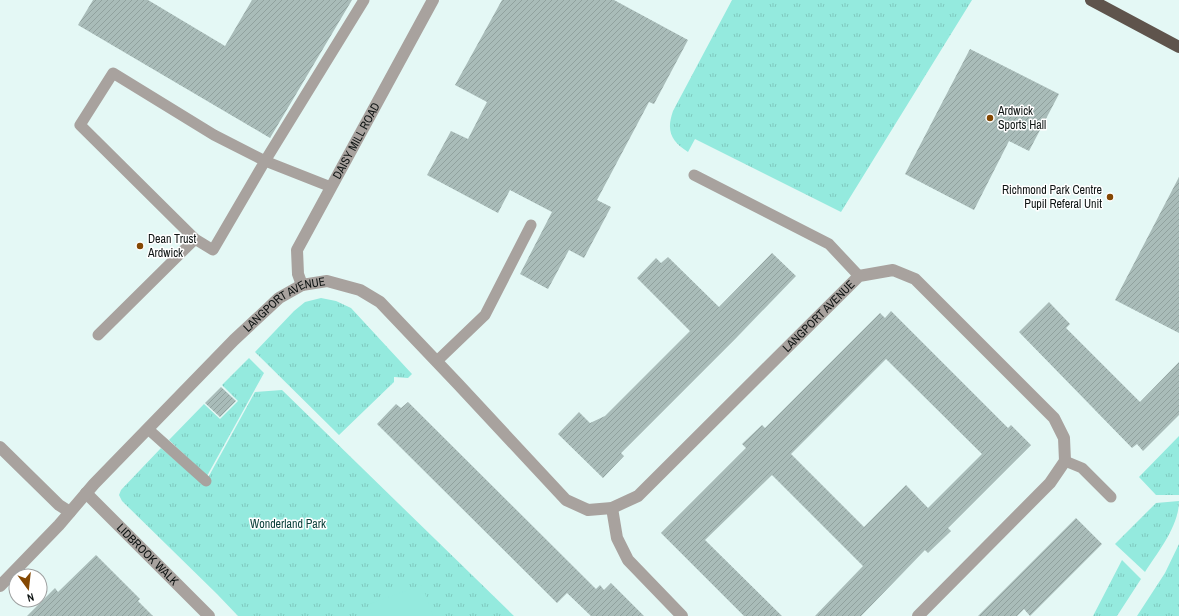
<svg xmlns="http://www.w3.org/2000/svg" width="1179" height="616" font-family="'Archivo Narrow',sans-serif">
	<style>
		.grass { fill: url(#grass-tufts) }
		.pitch { fill: #94eade }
		.building { fill: url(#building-hatch); fill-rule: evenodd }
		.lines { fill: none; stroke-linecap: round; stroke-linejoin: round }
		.service { stroke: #a8a29e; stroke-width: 11 }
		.minor { stroke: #a8a29e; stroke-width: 12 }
		.trunk { stroke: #5f544c; stroke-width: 12 }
		.poi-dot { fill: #844803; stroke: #fff; stroke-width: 1.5 }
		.labels { text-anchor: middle; stroke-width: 3; stroke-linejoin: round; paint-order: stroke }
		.poi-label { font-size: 12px; fill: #0e1413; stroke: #fff; text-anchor: start }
		.street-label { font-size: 12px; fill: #0e1413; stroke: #fff }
		.park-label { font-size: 12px; fill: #0e423d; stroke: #fff }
	</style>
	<defs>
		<pattern id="grass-tufts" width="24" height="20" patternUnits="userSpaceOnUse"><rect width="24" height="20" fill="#94eade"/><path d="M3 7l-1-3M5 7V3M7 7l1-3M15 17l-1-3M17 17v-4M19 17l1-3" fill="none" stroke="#7ec8be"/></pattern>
		<pattern id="building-hatch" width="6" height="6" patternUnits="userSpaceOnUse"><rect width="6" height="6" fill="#a9bcb9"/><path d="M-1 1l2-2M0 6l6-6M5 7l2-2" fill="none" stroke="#90a19e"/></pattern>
	</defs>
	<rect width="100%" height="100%" fill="#e4f8f5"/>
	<path class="grass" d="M 732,0 L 972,0 L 841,212 L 695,139 L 688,152 C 671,141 666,131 673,111 Z
		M 321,298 L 336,301 L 351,308 L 412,374 L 408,378 L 394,377 L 394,382 L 339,435 L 255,352 L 294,311 L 305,302 Z
		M 249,358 L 264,373 L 207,476 L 169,440 L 204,404 L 220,419 L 238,401 L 222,385 Z
		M 282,390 L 514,616 L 238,616 L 217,594 L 122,501 L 119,495 L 121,490 L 161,448 L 204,485 L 255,392 Z
		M 1179,436 L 1179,495 L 1156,495 L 1139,477 Z
		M 1179,501 C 1179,526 1158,552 1145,572 L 1115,544 L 1156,503 Z
		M 1179,544 L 1179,616 L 1137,616 L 1165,573 Z
		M 1122,560 L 1141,579 L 1117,616 L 1093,616 Z"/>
	<path class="pitch" d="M 422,585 L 433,616 L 373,616 L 369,604 Z"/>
	<path class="building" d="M 93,0 L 148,0 L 225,46 L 252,0 L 352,0 L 270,138 L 78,25 Z
		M 502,0 L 614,0 L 688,40 L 654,104 L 649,102 L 597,200 L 611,207 L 584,258 L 569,250 L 548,289 L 520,274 L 552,212 L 510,190 L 498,213 L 427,175 L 451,131 L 468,139 L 487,102 L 455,85 Z
		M 970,49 L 1059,94 L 1029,151 L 1009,141 L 974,210 L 905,174 Z
		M 1179,177 L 1179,333 L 1115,300 Z
		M 772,253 L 796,276 L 736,338 L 621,453 L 624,456 L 603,478 L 558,434 L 579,412 L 590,423 L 605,416 L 690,331 L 637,278 L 656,258 L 661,263 L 668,257 L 719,307 Z
		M 1049,302 L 1070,324 L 1066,328 L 1140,402 L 1179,362 L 1179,415 L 1143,451 L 1137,444 L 1132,448 L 1019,332 Z
		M 891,311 L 1008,428 L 1011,425 L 1031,445 L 948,528 L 951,531 L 928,553 L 925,550 L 861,616 L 815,616 L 863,566 L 772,475 L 705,540 L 782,616 L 744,616 L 661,533 L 746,448 L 742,444 L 762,425 L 765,428 L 880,313 L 885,318 ZM 886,359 L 982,454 L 928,508 L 906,485 L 864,527 L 791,454 Z
		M 221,387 L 236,401 L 220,417 L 205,403 Z
		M 408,402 L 596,589 L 600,585 L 604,590 L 611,583 L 644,616 L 591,616 L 567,593 L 557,603 L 377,424 L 396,404 L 401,408 Z
		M 1076,518 L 1102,544 L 1030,616 L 1024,609 L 1017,616 L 978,616 Z
		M 96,555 L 140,599 L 138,601 L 153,616 L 27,616 L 55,588 L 58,592 Z"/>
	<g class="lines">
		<path class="service" d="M 694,175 L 829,244 L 859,276
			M 331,187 L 265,161 L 214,135 L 113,73 L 80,125 L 195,239 L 213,250 L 265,161 L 364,0
			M 98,335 L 195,239
			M 437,361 L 485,315 L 531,225
			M 148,429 L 206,481
			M 1065,461 L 1082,468 L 1111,497"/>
		<g class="minor">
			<path id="s1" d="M 302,285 L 298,274 L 297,250 L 433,0"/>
			<path d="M 0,447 L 59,505 L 70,512"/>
			<path id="s2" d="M 86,493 L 209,616"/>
			<path d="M 612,508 L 617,538 L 628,560 L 682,616"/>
			<path id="s3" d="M 0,586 L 59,525 L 94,484 L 234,340 L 279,298 L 302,285 L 327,281 L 360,290 L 380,302 L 458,384 L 566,500 L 588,510 L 612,508 L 638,496 L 859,276 L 893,270 L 915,279 L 1054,418 L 1064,438 L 1065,461 L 1050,483 L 918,616"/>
		</g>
		<path class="trunk" d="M 1091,0 L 1179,47"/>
	</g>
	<g class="poi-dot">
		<circle cx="990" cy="118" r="4"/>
		<circle cx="1110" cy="197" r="4"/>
		<circle cx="140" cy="246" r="4"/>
	</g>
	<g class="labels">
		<g class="poi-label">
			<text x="998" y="115">Ardwick<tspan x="998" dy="14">Sports Hall</tspan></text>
			<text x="1102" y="194" text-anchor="end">Richmond Park Centre<tspan x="1102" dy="14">Pupil Referal Unit</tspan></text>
			<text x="148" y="243">Dean Trust<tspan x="148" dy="14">Ardwick</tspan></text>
		</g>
		<g class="street-label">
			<text dy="4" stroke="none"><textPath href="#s1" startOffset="160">DAISY MILL ROAD</textPath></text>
			<text dy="4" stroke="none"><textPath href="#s3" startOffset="403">LANGPORT AVENUE</textPath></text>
			<text dy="4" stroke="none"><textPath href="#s3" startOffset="1114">LANGPORT AVENUE</textPath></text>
			<text dy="4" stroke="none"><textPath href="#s2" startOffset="87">LIDBROOK WALK</textPath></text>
		</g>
		<g class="park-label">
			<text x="288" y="528">Wonderland Park</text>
		</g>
	</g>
	<g transform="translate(28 588) rotate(165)"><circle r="19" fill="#ffffff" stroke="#9fa1a1"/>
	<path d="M0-3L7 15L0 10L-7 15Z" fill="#844803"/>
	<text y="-6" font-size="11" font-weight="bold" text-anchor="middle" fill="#0e1413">N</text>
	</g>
</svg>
